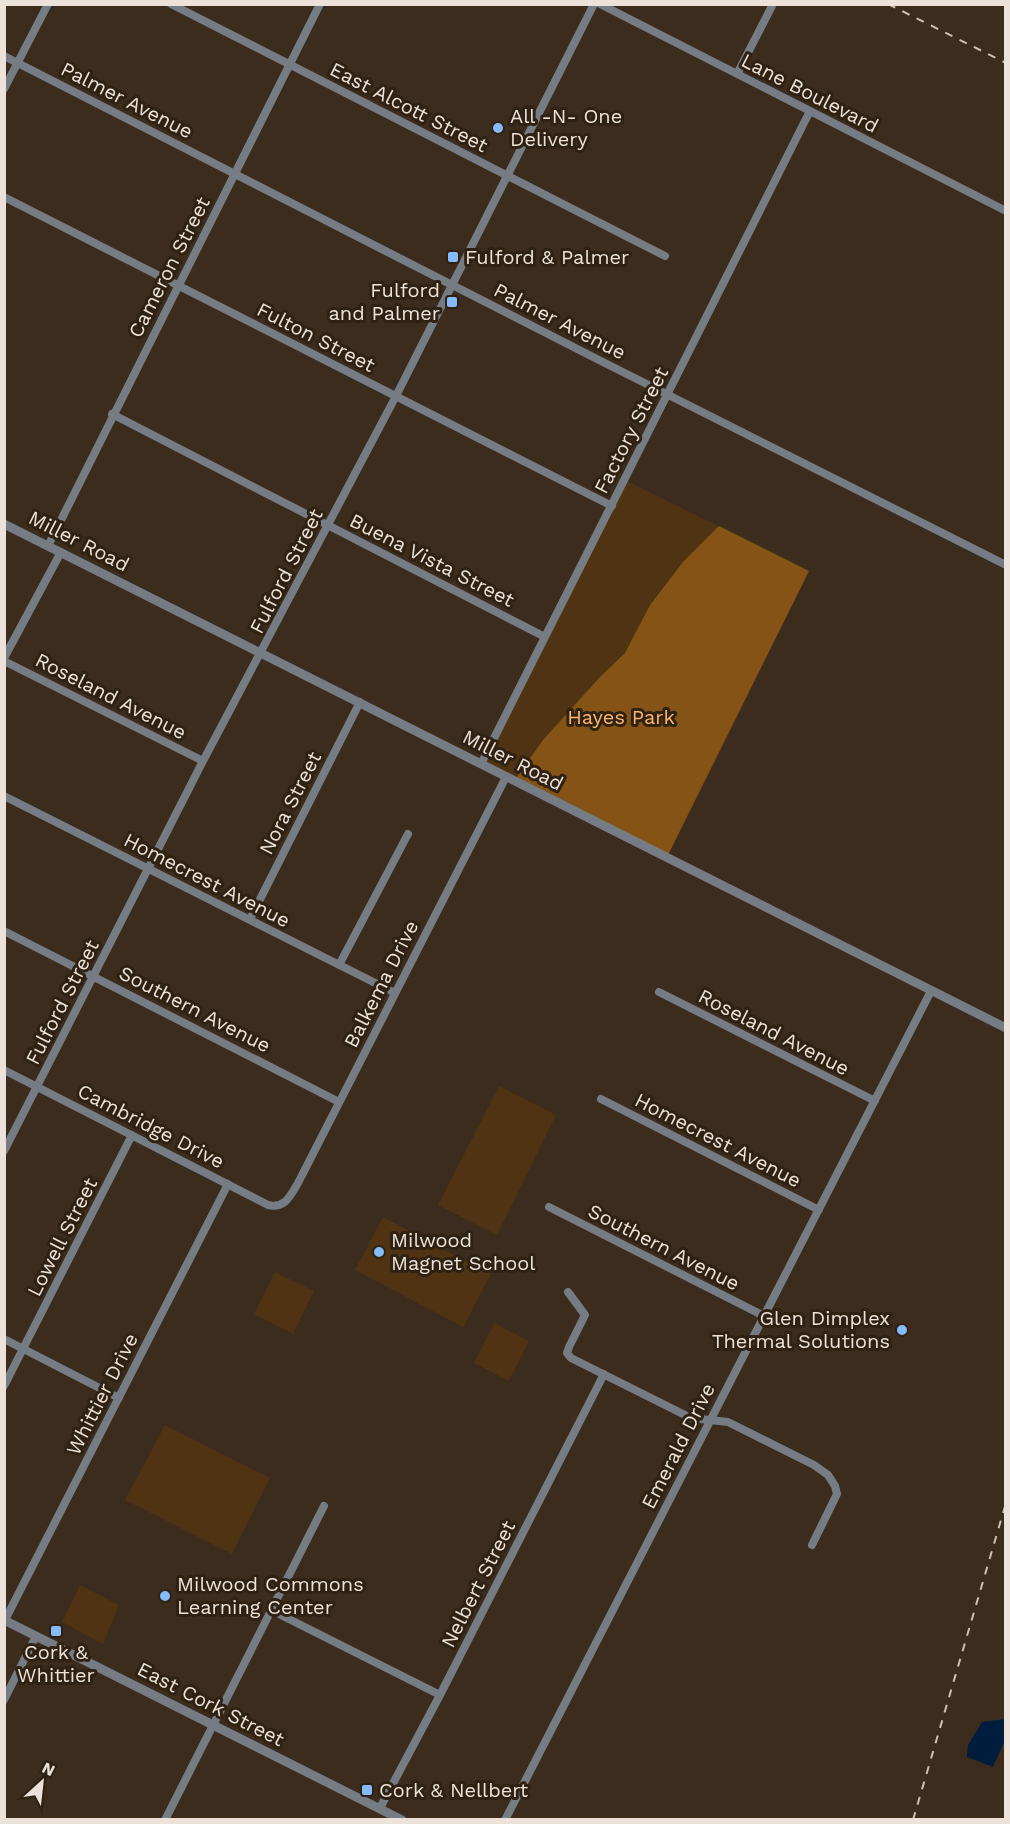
<svg xmlns="http://www.w3.org/2000/svg" width="1010" height="1824" font-family="'Work Sans',sans-serif">
	<style>
		.green { fill: #4f3313 }
		.forest { fill: #855316 }
		.water { fill: #001d3e }
		.lines { fill: none; stroke-linecap: round; stroke-linejoin: round }
		.minor { stroke: #757c84; stroke-width: 8 }
		.tertiary { stroke: #757c84; stroke-width: 9 }
		.rail { stroke: #cbc0b6; stroke-width: 2; stroke-dasharray: 8 8; stroke-linecap: butt }
		.poi-dot { fill: #85bbfb; stroke: #302213; stroke-width: 2 }
		.labels { text-anchor: middle; stroke-width: 6; stroke-linejoin: round; paint-order: stroke }
		.street-label { font-size: 20px; fill: #ece2d9; stroke: #302213 }
		.poi-label { font-size: 20px; fill: #ece2d9; stroke: #302213; text-anchor: start }
		.park-label { font-size: 20px; fill: #fdb66d; stroke: #302213 }
	</style>
	<rect width="100%" height="100%" fill="#3b2c1d"/>
	<path class="green" d="M 625,480 L 809,571 L 667,857 L 481,764 Z
		M 499,1086 L 556,1115 L 497,1235 L 438,1205 Z
		M 383,1217 L 491,1274 L 463,1327 L 355,1270 Z
		M 275,1272 L 314,1291 L 293,1334 L 254,1314 Z
		M 494,1323 L 529,1341 L 509,1381 L 474,1363 Z
		M 165,1425 L 270,1478 L 232,1554 L 125,1500 Z
		M 80,1585 L 119,1605 L 103,1644 L 62,1622 Z"/>
	<path class="forest" d="M 719,526 L 809,571 L 667,857 L 514,781 L 543,740 L 600,677 L 625,653 L 650,605 L 683,562 Z"/>
	<path class="water" d="M 1005,1719 L 1005,1740 L 993,1767 L 967,1757 L 968,1745 L 982,1722 Z"/>
	<g class="lines">
		<path class="minor" d="M 171,4 L 665,256
			M 600,4 L 1006,211
			M 4,56 L 591,356 L 1006,565
			M 737,74 L 773,4
			M 4,89 L 48,4
			M 4,197 L 612,506
			M 112,414 L 545,637
			M 48,546 L 320,4
			M 4,658 L 61,552
			M 4,661 L 203,761
			M 481,764 L 810,111
			M 4,796 L 395,993
			M 250,919 L 360,702
			M 4,931 L 339,1102
			M 339,965 L 408,834
			M 659,992 L 875,1101
			M 4,1070 L 268,1205 C 285,1209 290,1196 298,1183 L 506,777
			M 601,1099 L 819,1210
			M 4,1151 L 203,761 L 396,396 L 594,4
			M 549,1207 L 764,1316
			M 568,1292 L 585,1315 L 569,1347 L 567,1353 L 571,1358 L 691,1418 L 728,1422 L 814,1465 L 828,1475 L 835,1486 L 837,1494 L 812,1545
			M 4,1339 L 119,1398
			M 4,1386 L 132,1135
			M 271,1610 L 440,1695
			M 5,1620 L 228,1184
			M 4,1700 L 36,1636
			M 380,1808 L 440,1695 L 604,1374
			M 165,1820 L 324,1506
			M 505,1820 L 931,991"/>
		<path class="tertiary" d="M 4,524 L 1006,1028
			M 4,1620 L 402,1820"/>
		<path class="rail" d="M 888,4 L 1006,63
			M 913,1820 L 1006,1503"/>
	</g>
	<g class="poi-dot">
		<circle cx="498" cy="128" r="6"/>
		<rect x="447" y="251" width="12" height="12" rx="3"/>
		<rect x="446" y="296" width="12" height="12" rx="3"/>
		<circle cx="379" cy="1252" r="6"/>
		<circle cx="902" cy="1330" r="6"/>
		<circle cx="165" cy="1596" r="6"/>
		<rect x="50" y="1625" width="12" height="12" rx="3"/>
		<rect x="361" y="1784" width="12" height="12" rx="3"/>
	</g>
	<g class="labels">
		<g class="street-label">
			<text transform="translate(810 93) rotate(27)" y="7">Lane Boulevard</text>
			<text transform="translate(127 100) rotate(27)" y="7">Palmer Avenue</text>
			<text transform="translate(409 107) rotate(27)" y="7">East Alcott Street</text>
			<text transform="translate(169 267) rotate(-63)" y="7">Cameron Street</text>
			<text transform="translate(560 321) rotate(27)" y="7">Palmer Avenue</text>
			<text transform="translate(316 337) rotate(27)" y="7">Fulton Street</text>
			<text transform="translate(631 430) rotate(-63)" y="7">Factory Street</text>
			<text transform="translate(79 541) rotate(27)" y="7">Miller Road</text>
			<text transform="translate(432 560) rotate(27)" y="7">Buena Vista Street</text>
			<text transform="translate(286 571) rotate(-63)" y="7">Fulford Street</text>
			<text transform="translate(111 696) rotate(27)" y="7">Roseland Avenue</text>
			<text transform="translate(513 760) rotate(27)" y="7">Miller Road</text>
			<text transform="translate(290 803) rotate(-63)" y="7">Nora Street</text>
			<text transform="translate(207 880) rotate(27)" y="7">Homecrest Avenue</text>
			<text transform="translate(381 984) rotate(-63)" y="7">Balkema Drive</text>
			<text transform="translate(62 1002) rotate(-63)" y="7">Fulford Street</text>
			<text transform="translate(195 1009) rotate(27)" y="7">Southern Avenue</text>
			<text transform="translate(774 1032) rotate(27)" y="7">Roseland Avenue</text>
			<text transform="translate(151 1126) rotate(27)" y="7">Cambridge Drive</text>
			<text transform="translate(718 1140) rotate(27)" y="7">Homecrest Avenue</text>
			<text transform="translate(62 1237) rotate(-63)" y="7">Lowell Street</text>
			<text transform="translate(664 1247) rotate(27)" y="7">Southern Avenue</text>
			<text transform="translate(102 1394) rotate(-63)" y="7">Whittier Drive</text>
			<text transform="translate(678 1446) rotate(-63)" y="7">Emerald Drive</text>
			<text transform="translate(478 1584) rotate(-63)" y="7">Nelbert Street</text>
			<text transform="translate(211 1704) rotate(27)" y="7">East Cork Street</text>
		</g>
		<g class="poi-label">
			<text x="510" y="123">All -N- One<tspan x="510" dy="23">Delivery</tspan></text>
			<text x="465" y="264">Fulford &amp; Palmer</text>
			<text x="440" y="297" text-anchor="end">Fulford<tspan x="440" dy="23">and Palmer</tspan></text>
			<text x="391" y="1247">Milwood<tspan x="391" dy="23">Magnet School</tspan></text>
			<text x="890" y="1325" text-anchor="end">Glen Dimplex<tspan x="890" dy="23">Thermal Solutions</tspan></text>
			<text x="177" y="1591">Milwood Commons<tspan x="177" dy="23">Learning Center</tspan></text>
			<text x="56" y="1659" text-anchor="middle">Cork &amp;<tspan x="56" dy="23">Whittier</tspan></text>
			<text x="379" y="1797">Cork &amp; Nellbert</text>
		</g>
		<g class="park-label">
			<text x="621" y="724">Hayes Park</text>
		</g>
	</g>
	<rect width="1010" height="1824" fill="none" stroke="#ece2d9" stroke-width="12"/>
	<g transform="translate(42 1782) rotate(27)" stroke="#302213" stroke-width="4.5" paint-order="stroke">
	<path d="M0-4.5L10 22L0 15L-10 22Z" fill="#ece2d9"/>
	<text y="-9" font-size="16" font-weight="bold" text-anchor="middle" fill="#ece2d9">N</text>
	</g>
</svg>
